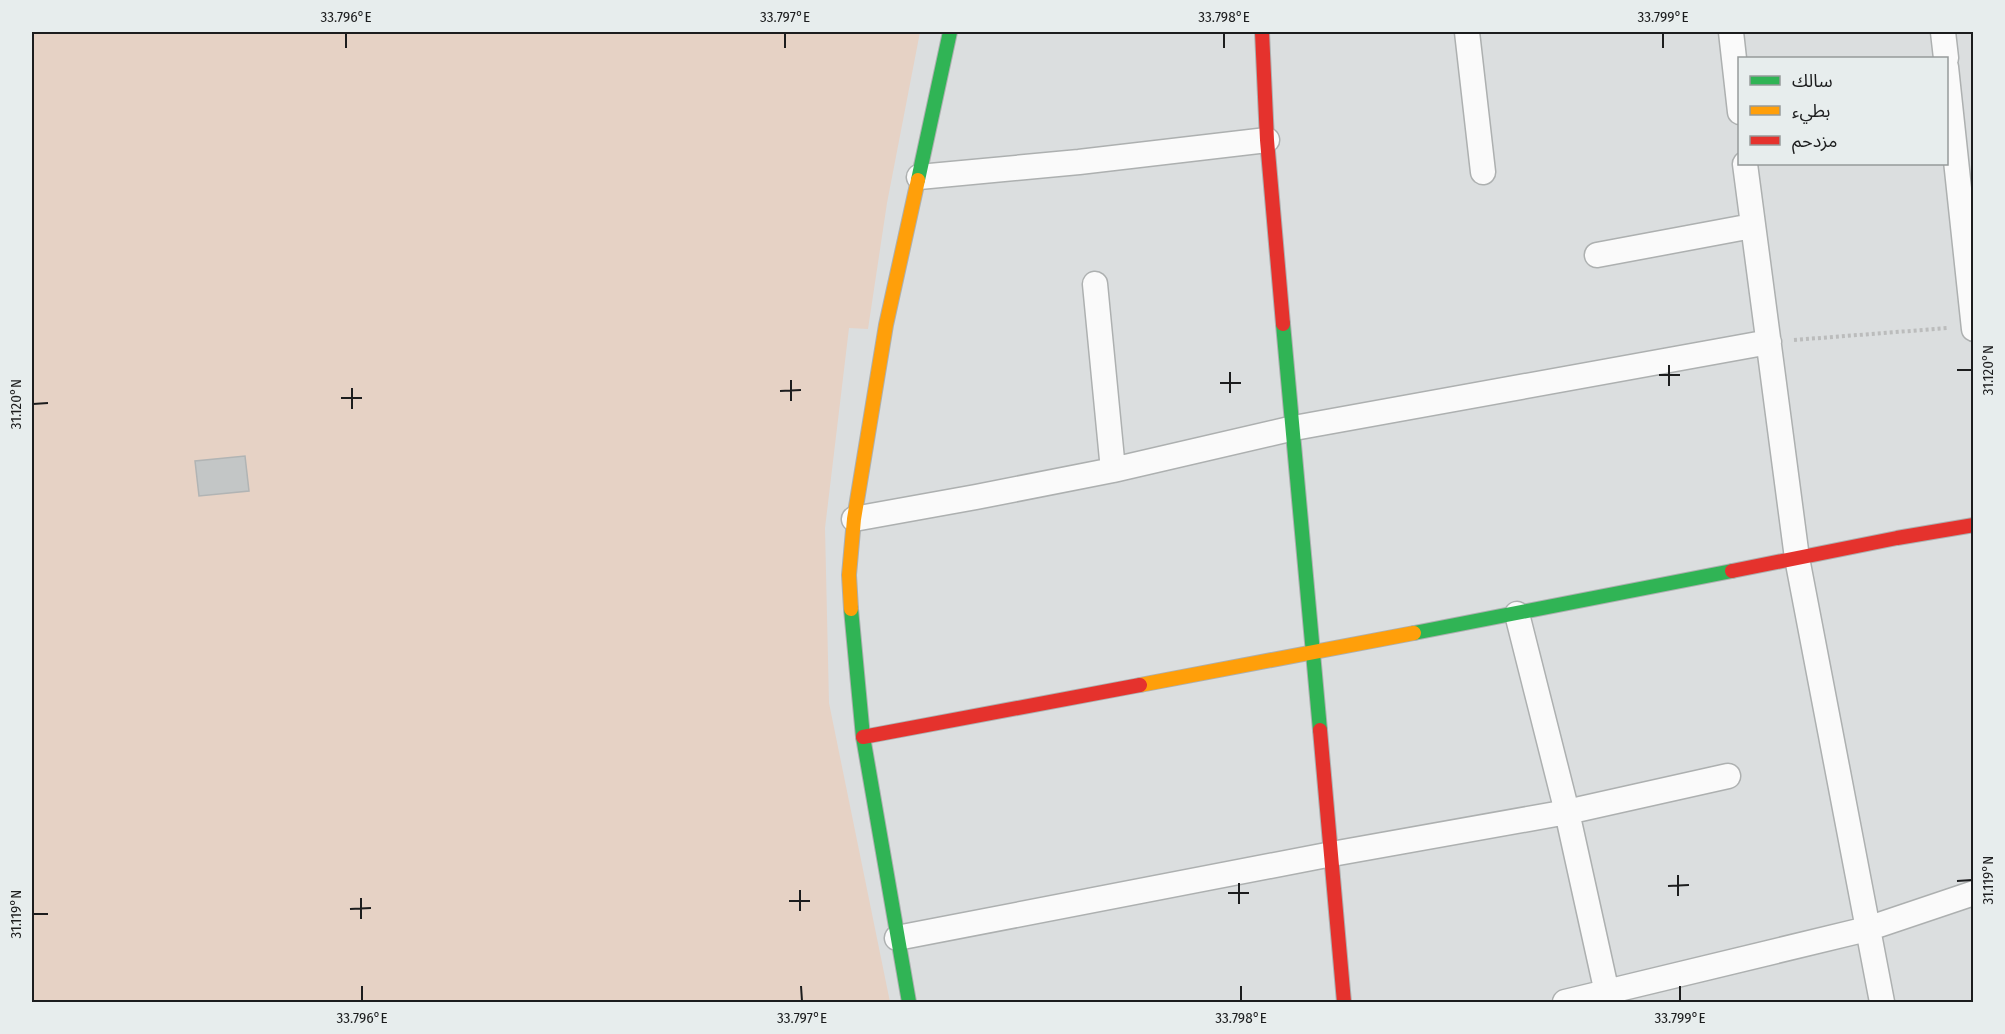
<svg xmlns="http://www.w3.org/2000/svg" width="2005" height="1034" font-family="'Fira Sans Condensed','Noto Sans Arabic',sans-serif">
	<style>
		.green { fill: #e6d2c5 }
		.building { fill: #c3c6c6; stroke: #b1b4b4; stroke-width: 1.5 }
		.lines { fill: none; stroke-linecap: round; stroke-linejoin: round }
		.street-casing { stroke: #adb0b0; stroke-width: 27 }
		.fast-casing { stroke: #adb0b0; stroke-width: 16 }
		.slow-casing { stroke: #adb0b0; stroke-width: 16 }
		.jam-casing { stroke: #adb0b0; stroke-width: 16 }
		.path { stroke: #bbbcbc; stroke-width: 4; stroke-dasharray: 3 3; stroke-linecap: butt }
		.street { stroke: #fafafa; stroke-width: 24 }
		.fast { stroke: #30b455; stroke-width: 14 }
		.slow { stroke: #ff9f0a; stroke-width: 14 }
		.jam { stroke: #e5322d; stroke-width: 14 }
		.ticks { fill: none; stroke: #1c1d1e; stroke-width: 2 }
		.neatline { fill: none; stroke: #1c1d1e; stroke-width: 2 }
		.ticks-label { font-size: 15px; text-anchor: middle; fill: #1c1d1e }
	</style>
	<rect width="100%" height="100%" fill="#dbdedf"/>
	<path class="green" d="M 32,32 L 920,32 L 887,203 L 868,329 L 849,328 L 825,528 L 829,703 L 890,1002 L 32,1002 Z"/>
	<path class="building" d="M 245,456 L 249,491 L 199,496 L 195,461 Z"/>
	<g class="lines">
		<defs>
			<path id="street" d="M 1467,32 L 1483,172
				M 1731,32 L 1740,112
				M 1943,32 L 1946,58
				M 1946,67 L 1974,329
				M 1745,164 L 1797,558 L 1882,1002
				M 919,177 L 1079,162 L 1267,140
				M 1597,255 L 1752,226
				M 1095,284 L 1113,470
				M 854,519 L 976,497 L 1113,470 L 1294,428 L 1769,342
				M 1517,614 L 1567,812 L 1607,993
				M 897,938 L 1332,854 L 1567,812 L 1728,776
				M 1565,1002 L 1867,929 L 1974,893"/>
			<path id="fast" d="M 918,180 L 950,32
				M 1283,324 L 1320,730
				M 851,609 L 863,737 L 909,1002
				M 1414,633 L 1732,571"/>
			<path id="slow" d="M 851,609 L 849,575 L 854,519 L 886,325 L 918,180
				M 1140,685 L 1414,633"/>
			<path id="jam" d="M 1262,32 L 1267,140 L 1283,324
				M 1732,571 L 1897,538 L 1974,525
				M 1320,730 L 1344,1002
				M 863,737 L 1140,685"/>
		</defs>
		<use href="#street" class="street-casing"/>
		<use href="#fast" class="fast-casing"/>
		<use href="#slow" class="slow-casing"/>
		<use href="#jam" class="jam-casing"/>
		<path class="path" d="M 1794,340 L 1948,328"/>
		<use href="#street" class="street"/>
		<use href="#fast" class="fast"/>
		<use href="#slow" class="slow"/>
		<use href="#jam" class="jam"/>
	</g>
	<path class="ticks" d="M 346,33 L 346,48M 785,33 L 785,48M 1224,33 L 1224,48M 1663,33 L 1663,48M 1669,365 L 1669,386M 1957,370 L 1972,370M 1230,372 L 1230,393M 1659,375 L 1680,375M 791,380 L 791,401M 1220,383 L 1241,383M 352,388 L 352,409M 780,391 L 801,390M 341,398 L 362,398M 33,404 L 48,403M 1678,875 L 1678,896M 1957,881 L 1972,880M 1239,883 L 1239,904M 1668,886 L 1689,885M 800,890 L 800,911M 1228,893 L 1249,893M 361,898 L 361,919M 789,901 L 810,901M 350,909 L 371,908M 33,914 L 48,914M 362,986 L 362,1001M 801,986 L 802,1001M 1241,986 L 1241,1001M 1680,986 L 1680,1001"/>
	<rect width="2005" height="1034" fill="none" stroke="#e7eded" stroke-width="66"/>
	<rect x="1738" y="57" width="210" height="108" fill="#e7eded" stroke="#969a9a" stroke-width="1.5"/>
	<rect x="1750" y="76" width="30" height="9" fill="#30b455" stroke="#969a9a" stroke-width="1.5"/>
	<text x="1792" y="87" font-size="18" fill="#1c1d1e">سالك</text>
	<rect x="1750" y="106" width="30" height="9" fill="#ff9f0a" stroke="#969a9a" stroke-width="1.5"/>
	<text x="1792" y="117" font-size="18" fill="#1c1d1e">بطيء</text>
	<rect x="1750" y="136" width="30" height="9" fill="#e5322d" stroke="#969a9a" stroke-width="1.5"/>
	<text x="1792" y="147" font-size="18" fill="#1c1d1e">مزدحم</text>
	<rect x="33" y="33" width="1939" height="968" class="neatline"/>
	<g class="ticks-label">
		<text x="346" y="22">33.796°E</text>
		<text x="785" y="22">33.797°E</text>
		<text x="1224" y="22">33.798°E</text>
		<text x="1663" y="22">33.799°E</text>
		<text transform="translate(1988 370) rotate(-90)" y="5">31.120°N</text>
		<text transform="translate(16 404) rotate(-90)" y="5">31.120°N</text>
		<text transform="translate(1988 880) rotate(-90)" y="5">31.119°N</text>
		<text transform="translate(16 914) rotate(-90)" y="5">31.119°N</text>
		<text x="362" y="1023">33.796°E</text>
		<text x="802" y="1023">33.797°E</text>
		<text x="1241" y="1023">33.798°E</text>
		<text x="1680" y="1023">33.799°E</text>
	</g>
</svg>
